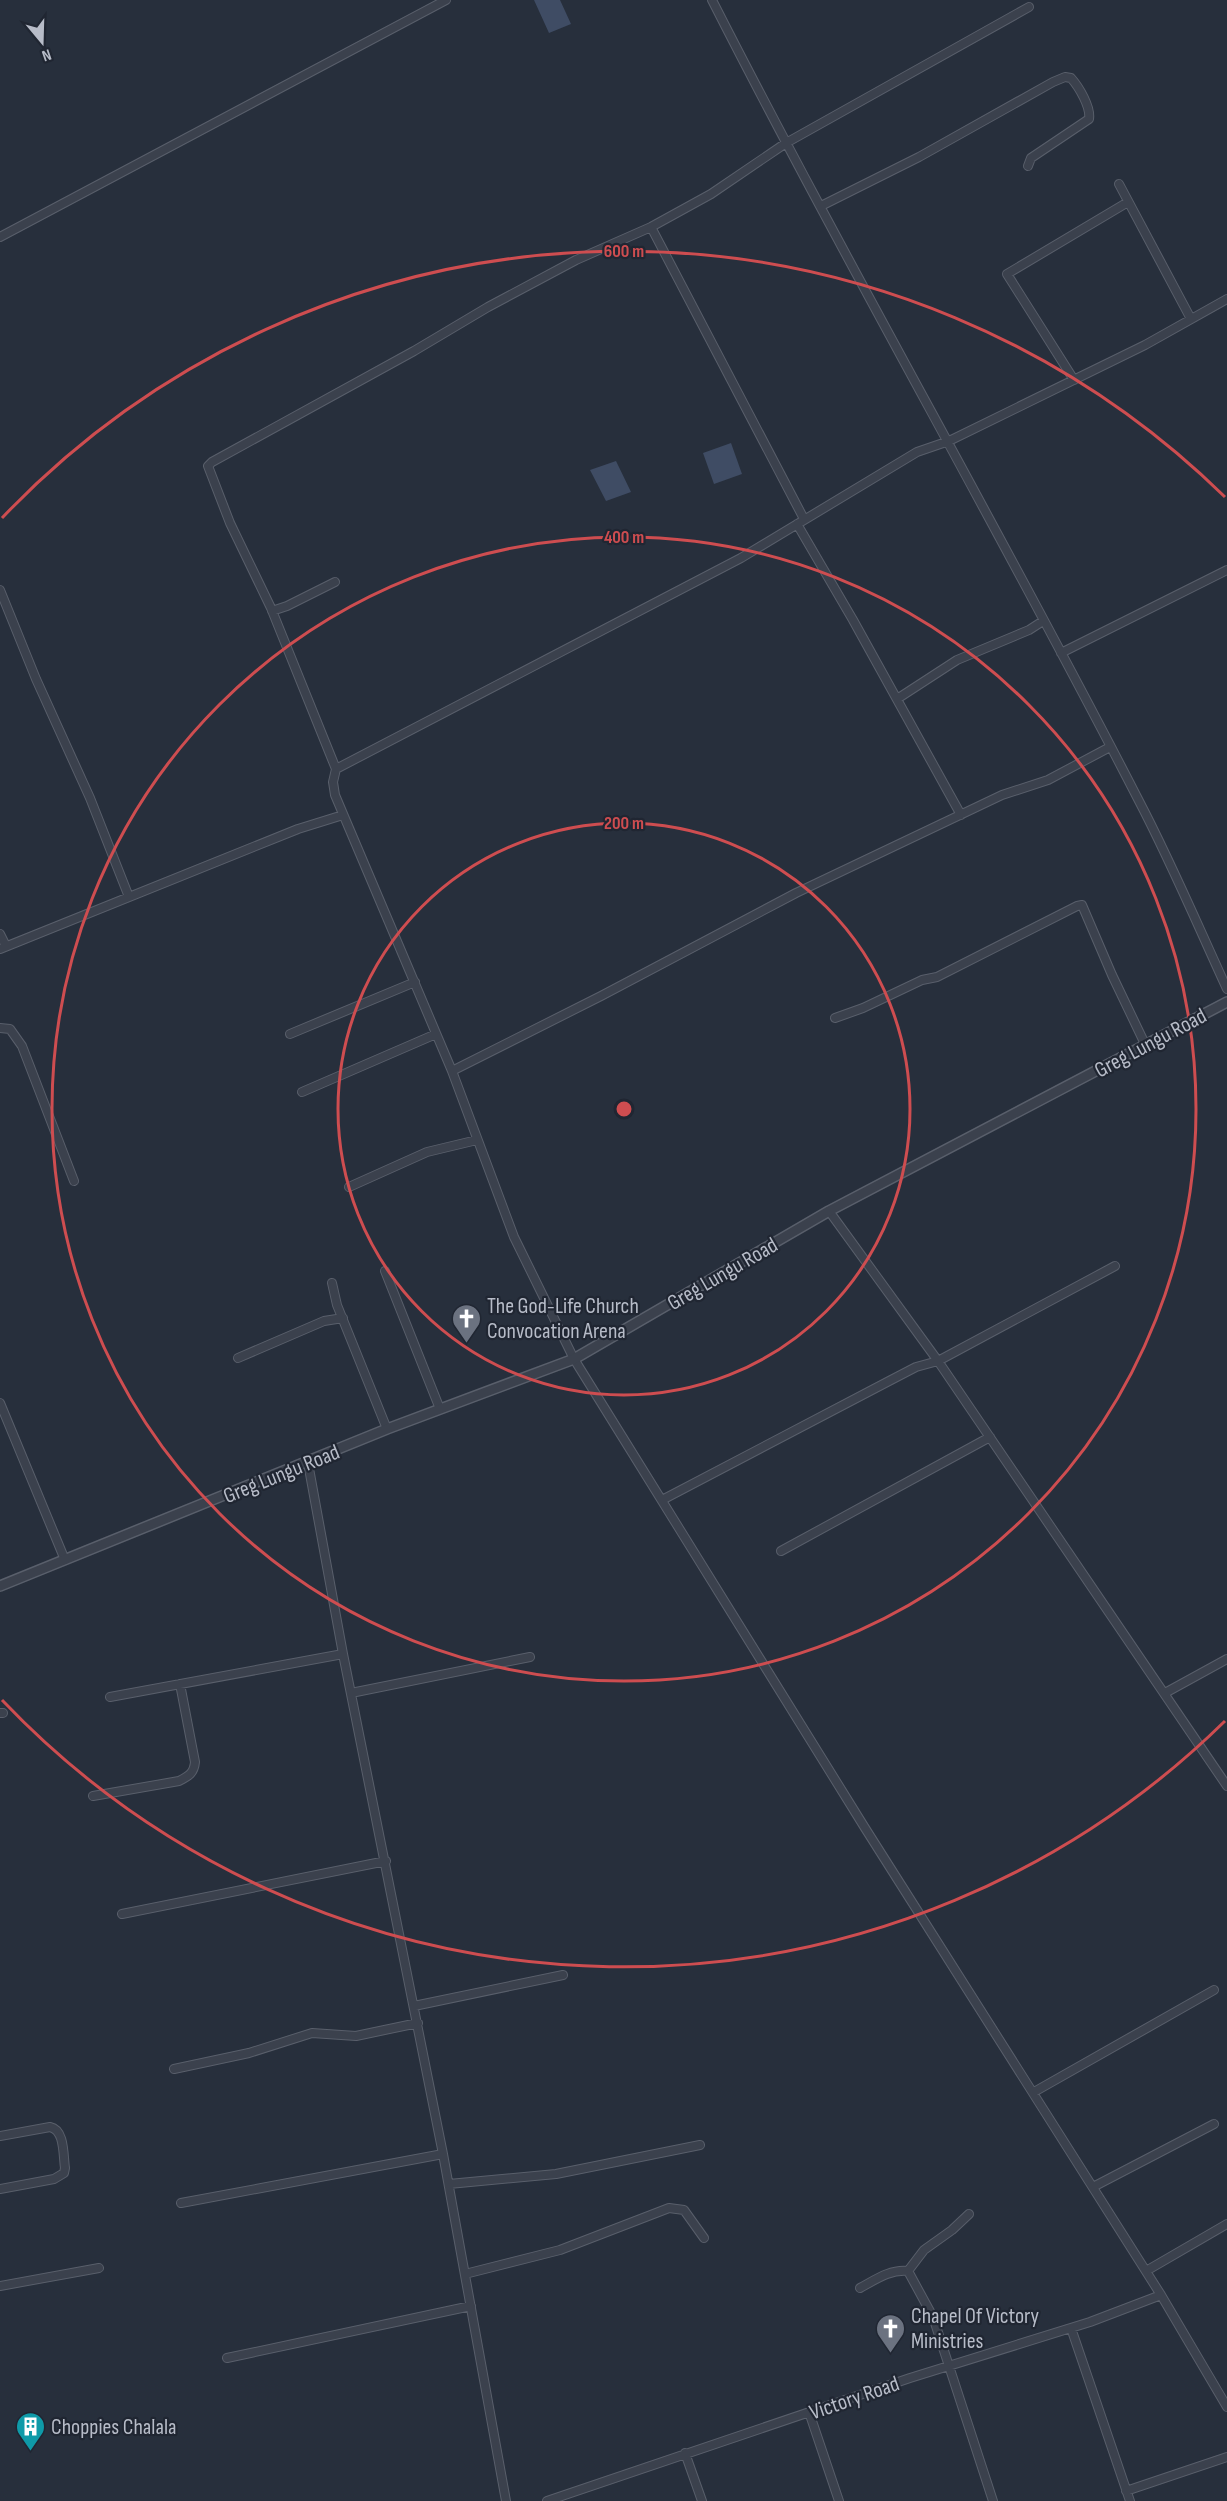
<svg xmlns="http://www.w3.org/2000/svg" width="1227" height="2501" font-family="'Sofia Sans Condensed',sans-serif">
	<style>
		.water { fill: #3f4c64 }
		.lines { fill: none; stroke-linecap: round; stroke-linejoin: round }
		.minor-casing { stroke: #595f6b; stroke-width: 10 }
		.tertiary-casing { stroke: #595f6b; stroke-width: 12 }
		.minor { stroke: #3b414d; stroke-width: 8 }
		.tertiary { stroke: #3b414d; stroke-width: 9 }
		.ring { fill: none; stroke: #ce4d50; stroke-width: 3 }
		.labels { text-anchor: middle; stroke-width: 4.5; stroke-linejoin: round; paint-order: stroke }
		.street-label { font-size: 22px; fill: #b7bcc8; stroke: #202632 }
		.poi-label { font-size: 22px; fill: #b7bcc8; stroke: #202632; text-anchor: start }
		.centre { fill: #ce4d50; stroke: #202632; stroke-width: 3 }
		.ring-label { font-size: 18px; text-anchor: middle; font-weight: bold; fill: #ce4d50; stroke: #202632; stroke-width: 4.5; stroke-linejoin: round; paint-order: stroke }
	</style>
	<rect width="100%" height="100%" fill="#272f3c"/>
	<path class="water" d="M 534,0 L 560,0 L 571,24 L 549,33 Z
		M 731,443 L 742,474 L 714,484 L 703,453 Z
		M 616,461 L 631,492 L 606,501 L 590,470 Z"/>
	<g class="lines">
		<defs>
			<path id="minor" d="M 712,0 C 849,269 1001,532 1139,801 C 1171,862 1198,926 1227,989
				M 1029,7 L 786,143 L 711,194 L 651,227 L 576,260 L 488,307 L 414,351 L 212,462 L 208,466 L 230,523 L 271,608 L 336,769 L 333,782 L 335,795 L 452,1071 L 514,1237 L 574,1359 L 865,1828 L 1161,2295 L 1227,2407
				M 1119,184 L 1191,319
				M 821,206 L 919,157 L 1053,82 L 1065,77 L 1071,78 C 1079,87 1091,107 1089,119 L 1031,158 L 1028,166
				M 651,227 L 804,519
				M 0,237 L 446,0
				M 1074,380 L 1007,274 L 1128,202
				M 797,524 L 853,620 L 961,815
				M 0,590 L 36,679 L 90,798 L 129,897
				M 272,611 L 287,606 L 335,582
				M 1061,653 L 1227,570
				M 897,699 L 957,660 L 1029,630 L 1043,621
				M 336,769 L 741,558 L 917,452 L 949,441 L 1145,345 L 1227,299
				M 0,934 L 6,946
				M 0,949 L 298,829 L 343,815
				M 835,1018 L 863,1008 L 922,980 L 937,977 L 1077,906 L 1082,905 L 1112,975 L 1145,1044
				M 0,1028 L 10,1029 L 22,1046 L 74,1181
				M 290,1034 L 415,982
				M 452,1071 L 601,996 L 796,893 L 1002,795 L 1048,780 L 1110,747
				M 302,1092 L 436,1034
				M 349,1187 L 427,1152 L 477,1140
				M 829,1211 L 938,1361 L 1227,1786
				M 385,1271 L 440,1409
				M 332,1283 L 337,1305 L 387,1429
				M 238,1358 L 324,1321 L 343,1318
				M 0,1403 L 65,1560
				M 308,1463 L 343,1654 L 443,2154 L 506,2501
				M 662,1500 L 891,1380 L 916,1367 L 938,1361 L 1115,1266
				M 781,1551 L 990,1437
				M 351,1693 L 530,1657
				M 1165,1693 L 1227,1659
				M 110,1697 L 343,1654
				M 0,1713 L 3,1713
				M 93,1796 L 179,1781 C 189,1776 194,1773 195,1762 L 180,1684
				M 122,1914 L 386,1861
				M 414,2006 L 563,1975
				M 174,2069 L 249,2053 L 312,2033 L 356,2036 L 418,2023
				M 1034,2092 L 1214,1990
				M 0,2136 L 50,2127 C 65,2130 63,2155 65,2168 L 64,2173 L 54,2179 L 0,2189
				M 449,2184 L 556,2174 L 700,2145
				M 1093,2187 L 1214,2124
				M 181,2203 L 443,2154
				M 908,2271 L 924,2250 L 952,2230 L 969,2214
				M 1146,2271 L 1227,2224
				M 465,2274 L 560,2250 L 669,2208 L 684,2210 L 704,2238
				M 0,2286 L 99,2268
				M 860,2288 C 875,2280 890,2269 908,2271 L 933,2317 L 993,2501
				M 1071,2328 L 1130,2501
				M 227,2358 L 471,2306
				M 809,2412 L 839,2501
				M 685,2453 L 702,2501
				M 1126,2491 L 1227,2457
				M 547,2501 L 910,2378 L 1090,2322 L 1161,2295"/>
			<path id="tertiary" d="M 0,1586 L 387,1429 L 574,1359 L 829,1211 L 1227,1002"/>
		</defs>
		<use href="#minor" class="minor-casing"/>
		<use href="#tertiary" class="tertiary-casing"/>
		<use href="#minor" class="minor"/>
		<use href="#tertiary" class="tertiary"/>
	</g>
	<g class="ring">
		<circle cx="624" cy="1109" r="286"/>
		<circle cx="624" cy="1109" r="572"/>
		<path d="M1225 1721A858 858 0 0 1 2 1700M2 518A858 858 0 0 1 1225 497"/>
	</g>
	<defs>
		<symbol id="church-pin" viewBox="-11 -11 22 30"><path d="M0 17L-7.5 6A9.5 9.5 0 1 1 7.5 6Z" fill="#6b7280" stroke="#202632"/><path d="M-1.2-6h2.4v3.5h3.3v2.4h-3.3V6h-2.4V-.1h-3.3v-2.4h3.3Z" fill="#fff"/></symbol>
		<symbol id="building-pin" viewBox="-11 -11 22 30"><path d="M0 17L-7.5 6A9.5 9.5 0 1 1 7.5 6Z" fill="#0f9aa8" stroke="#202632"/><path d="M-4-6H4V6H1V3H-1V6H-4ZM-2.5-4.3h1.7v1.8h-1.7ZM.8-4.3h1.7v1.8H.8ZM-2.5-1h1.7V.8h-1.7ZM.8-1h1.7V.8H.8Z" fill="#fff"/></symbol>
	</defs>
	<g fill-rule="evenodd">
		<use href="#church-pin" x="450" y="1302" width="33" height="45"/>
		<use href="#church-pin" x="874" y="2312" width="33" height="45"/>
		<use href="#building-pin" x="14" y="2410" width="33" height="45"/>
	</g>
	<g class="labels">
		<g class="street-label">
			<text transform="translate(1150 1042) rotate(-28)" y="8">Greg Lungu Road</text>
			<text transform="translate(722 1273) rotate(-30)" y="8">Greg Lungu Road</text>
			<text transform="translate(281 1473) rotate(-22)" y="8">Greg Lungu Road</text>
			<text transform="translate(854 2397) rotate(-19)" y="8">Victory Road</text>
		</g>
		<g class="poi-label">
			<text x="487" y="1313">The God-Life Church<tspan x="487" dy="25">Convocation Arena</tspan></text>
			<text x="911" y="2323">Chapel Of Victory<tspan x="911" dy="25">Ministries</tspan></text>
			<text x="51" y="2434">Choppies Chalala</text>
		</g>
	</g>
	<circle cx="624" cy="1109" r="9" class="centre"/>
	<g class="ring-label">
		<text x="624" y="257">600 m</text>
		<text x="624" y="543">400 m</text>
		<text x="624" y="829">200 m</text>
	</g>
	<g transform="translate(42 42) rotate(161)" stroke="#202632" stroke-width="4.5" paint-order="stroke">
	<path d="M0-4.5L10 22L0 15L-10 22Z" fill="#b7bcc8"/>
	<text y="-9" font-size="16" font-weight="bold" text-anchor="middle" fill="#b7bcc8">N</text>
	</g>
</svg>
